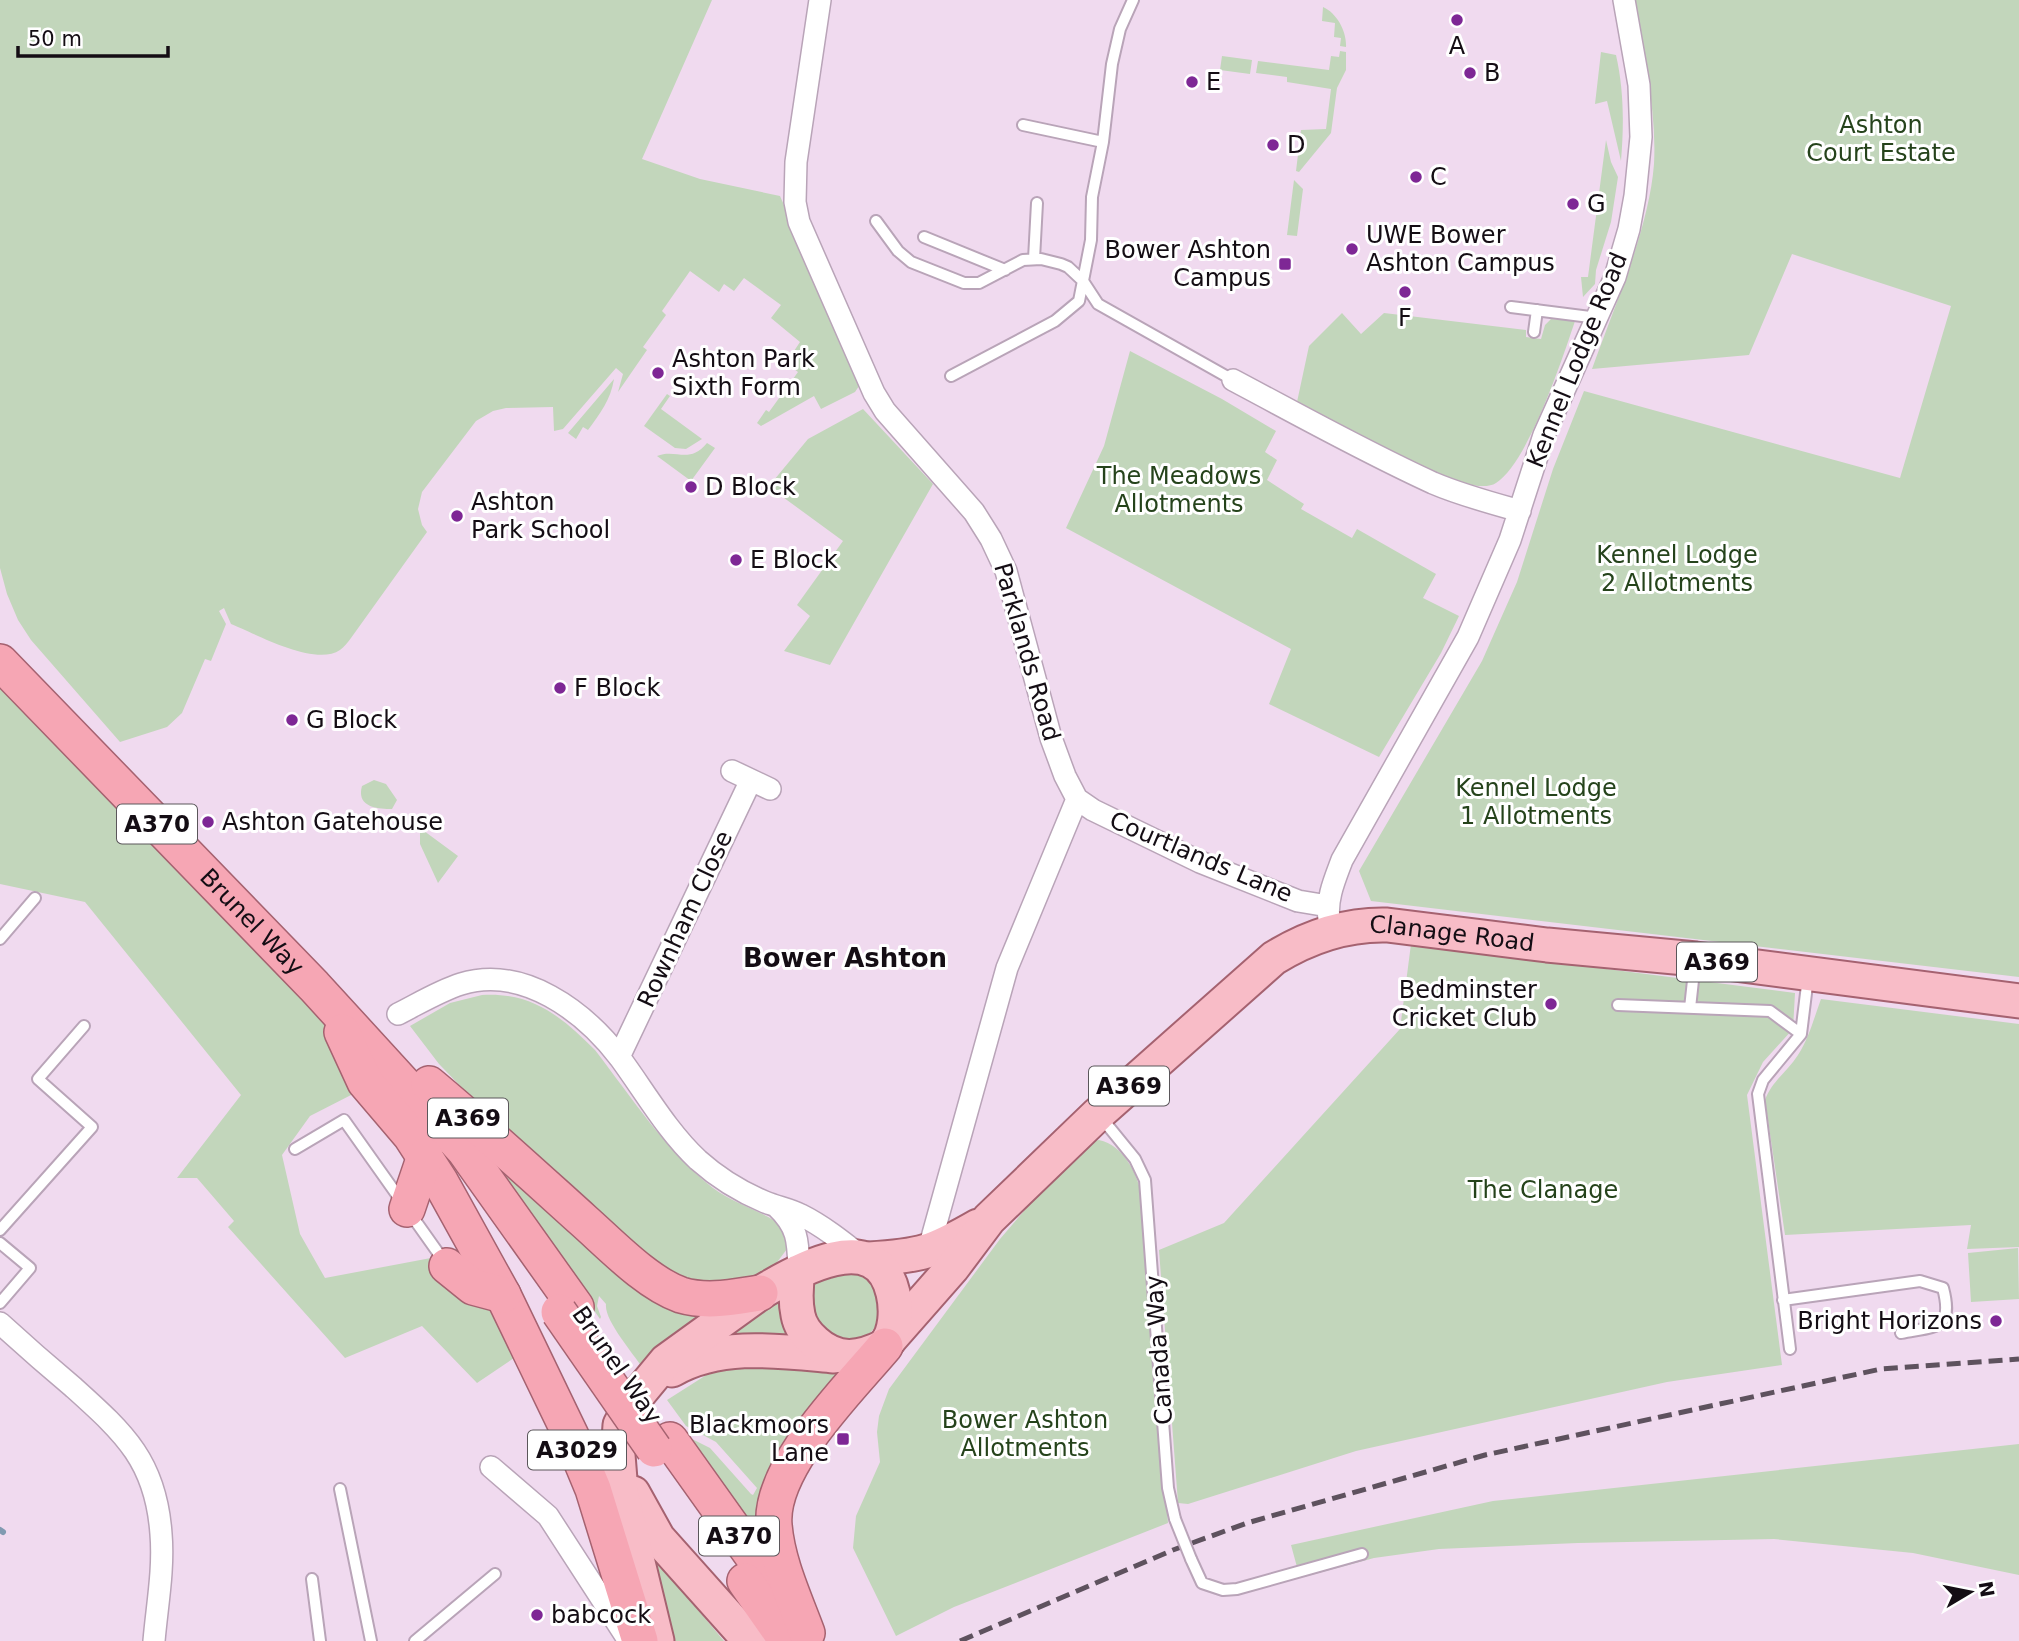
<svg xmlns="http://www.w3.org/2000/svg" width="2019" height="1641" font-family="'DejaVu Sans',sans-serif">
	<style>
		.green { fill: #c2d6bb }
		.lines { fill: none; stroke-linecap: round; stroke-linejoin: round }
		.stream { stroke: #819ab1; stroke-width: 6 }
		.service-casing { stroke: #b9a4b8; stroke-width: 14 }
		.minor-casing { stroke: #b9a4b8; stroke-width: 24 }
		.primary-casing { stroke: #a56270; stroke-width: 37 }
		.trunk-casing { stroke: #a56270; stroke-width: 38 }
		.service { stroke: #fff; stroke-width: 10 }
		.minor { stroke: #fff; stroke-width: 21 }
		.primary { stroke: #f8bcc7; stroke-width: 33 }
		.trunk { stroke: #f6a6b4; stroke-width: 35 }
		.rail { stroke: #5e525e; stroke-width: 5; stroke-dasharray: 14 7; stroke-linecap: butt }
		.service-bridge-casing { stroke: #b9a4b8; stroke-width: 14; stroke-linecap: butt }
		.trunk-bridge-casing { stroke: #a56270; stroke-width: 38; stroke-linecap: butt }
		.service-bridge { stroke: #fff; stroke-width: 10 }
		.trunk-bridge { stroke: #f6a6b4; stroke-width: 35 }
		.poi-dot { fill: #7e2795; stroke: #fff; stroke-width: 2.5 }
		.labels { text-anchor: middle; stroke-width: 6; stroke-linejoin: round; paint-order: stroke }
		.shield { fill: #fff; stroke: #5a565a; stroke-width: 2 }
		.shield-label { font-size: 23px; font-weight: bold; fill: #140d14 }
		.poi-label { font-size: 24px; fill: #140d14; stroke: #fff; text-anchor: start }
		.park-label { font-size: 24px; fill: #25431b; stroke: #fff }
		.street-label { font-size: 24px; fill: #140d14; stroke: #fff }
		.neighbourhood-label { font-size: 26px; font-weight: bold; fill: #140d14; stroke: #fff }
	</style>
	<rect width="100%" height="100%" fill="#f0daef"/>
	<path class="green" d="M 0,0 L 712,0 L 642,159 L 700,179 L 780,196 L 858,374 L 859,386 L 855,392 L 821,409 L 814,396 L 761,426 L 757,423 L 766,410 L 769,412 L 798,372 L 786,363 L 800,342 L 771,318 L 781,305 L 744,278 L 734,291 L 724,284 L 719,292 L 690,271 L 662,311 L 666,315 L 643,347 L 647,350 L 618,392 L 623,374 L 616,368 L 563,429 L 554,431 L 553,407 L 506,408 L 493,411 L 476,421 L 422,492 L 418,509 L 422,525 L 427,532 L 351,638 C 348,642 344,647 340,650 C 315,667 256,634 231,624 L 224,608 L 219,611 L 226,624 L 211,661 L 205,659 L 182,713 L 167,727 L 120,742 L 31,640 L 18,620 L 7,594 L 0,568 Z
		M 1633,0 L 2019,0 L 2019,977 L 1371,901 L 1359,871 L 1482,661 L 1517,582 L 1553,469 L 1584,391 L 1900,478 L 1951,306 L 1792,254 L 1749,355 L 1592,369 C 1614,307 1649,229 1654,164 C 1657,109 1643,53 1633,0 Z
		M 1323,7 C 1337,13 1347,32 1346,47 L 1340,46 L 1341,38 L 1334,37 L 1335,23 L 1322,21 Z
		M 1340,51 L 1346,52 L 1346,70 L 1337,88 L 1331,133 L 1299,172 L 1296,171 L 1301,130 L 1326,129 L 1331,89 L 1287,82 L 1287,77 L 1256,73 L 1258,61 L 1329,70 L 1331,56 L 1339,57 Z
		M 1601,52 L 1616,55 C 1624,90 1624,125 1621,161 L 1607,101 L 1595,104 Z
		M 1222,56 L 1252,60 L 1250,74 L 1220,70 Z
		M 1606,140 L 1611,162 L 1618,177 L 1611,222 L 1596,270 L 1595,284 L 1583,297 L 1581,277 L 1588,277 Z
		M 1294,180 L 1303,189 L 1297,236 L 1287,235 Z
		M 1342,313 L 1361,334 L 1384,313 L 1526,330 L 1526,337 L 1541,339 L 1545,325 L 1551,319 L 1575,321 C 1563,357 1528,463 1496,483 C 1465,503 1331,420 1297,402 L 1309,346 Z
		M 1130,351 L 1222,399 L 1276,431 L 1265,452 L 1277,460 L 1267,480 L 1304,504 L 1301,509 L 1352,538 L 1357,529 L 1436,574 L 1423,598 L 1459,616 L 1441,653 L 1379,757 L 1269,704 L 1291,649 L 1066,528 L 1104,446 Z
		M 614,379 C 611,399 600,414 588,430 L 583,427 L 576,439 L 568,433 Z
		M 667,394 L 670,396 L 661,409 L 702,439 L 686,449 L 675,448 L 644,426 Z
		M 863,409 L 933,484 L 830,665 L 784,651 L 810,616 L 797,605 L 843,541 L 765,484 L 774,480 L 808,439 Z
		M 707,443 L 715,448 L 691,481 L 657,456 C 676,448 689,465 707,443 Z
		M 0,683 L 329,1017 L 355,1093 L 310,1116 L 282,1155 L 300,1234 L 325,1278 L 468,1251 L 514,1358 L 477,1383 L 422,1326 L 345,1358 L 228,1227 L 234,1221 L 197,1178 L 177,1178 L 241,1095 L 85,902 L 0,884 Z
		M 374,780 L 386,784 L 397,800 L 392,809 C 377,809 356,807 362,786 Z
		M 420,828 L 458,856 L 438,883 L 420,844 Z
		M 1411,944 L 1795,993 L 1793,1029 L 1763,1062 L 1747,1095 L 1782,1365 L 1667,1382 L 1356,1451 L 1188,1504 L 1178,1503 L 1159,1250 L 1224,1223 L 1400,1029 Z
		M 482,995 C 532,992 561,1016 595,1050 C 632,1098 666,1151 713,1188 C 737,1206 766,1211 787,1230 L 787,1249 L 775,1265 L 764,1273 L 725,1286 L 675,1279 L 532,1160 L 439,1064 L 410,1026 L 450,1003 Z
		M 1821,999 L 2019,1024 L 2019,1247 L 1967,1249 L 1971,1225 L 1785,1235 L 1765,1100 C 1772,1081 1787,1072 1798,1055 C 1809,1038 1814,1018 1821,999 Z
		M 471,1132 L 717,1311 L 642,1367 C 633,1353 604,1320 606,1304 L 599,1296 L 597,1306 L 601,1317 L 600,1319 Z
		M 1099,1140 C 1124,1145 1138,1175 1142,1197 L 1168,1523 L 954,1607 L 896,1636 L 853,1548 L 856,1516 L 880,1462 L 877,1432 L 879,1416 L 889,1389 L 1000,1239 L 1078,1148 L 1085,1143 Z
		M 2018,1248 L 2019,1299 L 1971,1302 L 1968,1253 Z
		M 835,1267 L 875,1278 L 882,1318 C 862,1349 847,1341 818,1329 L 808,1299 L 817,1279 Z
		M 781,1297 L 794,1336 L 718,1340 Z
		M 751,1362 L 845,1374 L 765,1517 L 747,1523 L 688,1437 L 710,1448 L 751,1494 L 753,1495 L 757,1488 L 716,1442 L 686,1426 L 667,1400 L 711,1372 L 750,1368 Z
		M 2019,1444 L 2019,1575 L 1913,1553 L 1774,1539 L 1578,1543 L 1439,1549 L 1374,1558 L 1300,1578 L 1291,1545 L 1493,1501 Z
		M 654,1562 L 663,1568 L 724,1641 L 671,1641 Z"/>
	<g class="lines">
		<path class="stream" d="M 0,1530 L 3,1532"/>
		<defs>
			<path id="service" d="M 1023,125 L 1103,142
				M 876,221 L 898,251 L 911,262 L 964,283 L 979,283 L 1023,260 L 1041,259 L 1061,264 L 1068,267 L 1083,281 L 1098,304 L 1233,380
				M 924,237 L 1005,270
				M 1034,259 L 1037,203
				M 1511,307 L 1598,318
				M 1534,332 L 1537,310
				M 951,376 L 1055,321 L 1079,301 L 1091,240 L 1092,197 L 1103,142 L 1112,64 L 1120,29 L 1133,0
				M 0,939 L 35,898
				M 1618,1005 L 1770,1011 L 1801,1034
				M 1690,1008 L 1695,962
				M 1100,1116 L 1135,1159 L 1145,1180 L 1168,1488 L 1175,1519
				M 295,1149 L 344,1120 L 446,1264
				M 0,1230 L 92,1127 L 38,1079 L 84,1026
				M 0,1243 L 30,1268 L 0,1303
				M 1783,1300 L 1920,1281 L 1943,1288 C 1954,1330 1936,1326 1901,1333
				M 1790,1349 L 1758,1094 L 1763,1080 L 1801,1034 L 1808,977
				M 340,1489 L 371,1641
				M 1191,1559 L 1202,1583 L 1223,1590 L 1237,1589 L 1362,1554
				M 312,1579 L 320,1641
				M 415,1641 L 495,1574"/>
			<path id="minor" d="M 820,0 L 796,162 L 795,202 L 799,222 L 874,393 L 885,411 L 974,512 L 991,539 L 1006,571 L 1051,738 L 1065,776 L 1077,799 L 1093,810 L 1200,862 L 1298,901 L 1328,906
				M 1233,380 C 1299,415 1365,452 1433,483 C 1461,495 1491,503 1520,511
				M 732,771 L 770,789
				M 1329,919 C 1326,899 1335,879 1342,860 L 1468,637 L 1510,540 L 1544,435 L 1615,277 L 1629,229 L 1635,196 L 1641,137 L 1639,85 L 1624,0
				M 398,1014 C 418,1004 439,991 461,984 C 523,965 584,1011 620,1058 C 645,1092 667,1131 698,1160 C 717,1177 741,1192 765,1202 C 777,1207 790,1209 801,1215 C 823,1226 843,1242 862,1257
				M 619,1057 L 751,780
				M 777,1207 C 799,1228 798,1243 799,1271
				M 928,1252 L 1007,968 L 1077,799
				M 0,1323 C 24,1345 48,1366 73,1387 C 124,1433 156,1461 161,1534 C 164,1569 157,1606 154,1641
				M 491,1467 L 548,1516 L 629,1641"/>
			<g id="primary">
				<path d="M 869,1259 C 921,1256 933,1252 978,1226"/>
				<path id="s1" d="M 888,1341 L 953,1267 L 989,1219 L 1098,1114 L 1274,958 C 1308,937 1347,924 1387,925 L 1547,945 L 1696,959 L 2019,1001"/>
				<path d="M 672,1370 C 721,1342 780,1351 834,1356"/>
				<path d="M 633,1493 L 658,1538 L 750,1641"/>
				<path d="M 657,1641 L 621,1492 L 618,1455 L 620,1425 L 632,1402 L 666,1361 L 760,1293 C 796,1271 877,1224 893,1293 C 897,1310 896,1332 885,1346 C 860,1359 837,1362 815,1342 C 807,1335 800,1326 798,1315 C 795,1301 796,1286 798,1272"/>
			</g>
			<g id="trunk">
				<path id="s2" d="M 0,662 L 314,986 L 465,1151 L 576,1307"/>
				<path d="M 342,1032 L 365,1082 L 411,1136 L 440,1181 L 503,1295 L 571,1436 L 593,1489 L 640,1641"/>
				<path d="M 429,1084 C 482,1128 533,1175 584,1221 C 611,1245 647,1283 681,1295 C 708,1303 733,1297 760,1293"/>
				<path d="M 407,1209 L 425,1156"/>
				<path d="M 447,1266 L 473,1287 L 503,1295"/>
				<path d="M 670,1440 L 782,1597"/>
				<path d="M 745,1581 L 787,1641"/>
				<path d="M 807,1633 C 794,1598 777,1562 774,1525 C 769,1467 849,1389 885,1346"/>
			</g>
		</defs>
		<use href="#service" class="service-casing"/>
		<use href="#minor" class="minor-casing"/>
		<use href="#primary" class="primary-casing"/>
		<use href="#trunk" class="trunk-casing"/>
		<use href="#service" class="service"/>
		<use href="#minor" class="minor"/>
		<use href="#primary" class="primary"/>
		<use href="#trunk" class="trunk"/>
		<path class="rail" d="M 960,1641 L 1173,1550 L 1247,1523 L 1485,1455 L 1881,1369 L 2019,1359"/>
		<defs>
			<path id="service-bridge" d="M 1175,1519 L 1191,1559"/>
			<path id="trunk-bridge" d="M 559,1312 L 654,1449"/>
		</defs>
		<use href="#service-bridge" class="service-bridge-casing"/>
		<use href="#trunk-bridge" class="trunk-bridge-casing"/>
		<use href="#service-bridge" class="service-bridge"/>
		<use href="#trunk-bridge" class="trunk-bridge"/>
	</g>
	<g class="poi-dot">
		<circle cx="1457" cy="20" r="7"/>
		<circle cx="1470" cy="73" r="7"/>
		<circle cx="1192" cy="82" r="7"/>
		<circle cx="1273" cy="145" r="7"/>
		<circle cx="1416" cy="177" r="7"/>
		<circle cx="1573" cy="204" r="7"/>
		<circle cx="1352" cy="249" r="7"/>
		<rect x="1278" y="257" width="14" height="14" rx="3.5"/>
		<circle cx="1405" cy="292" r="7"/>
		<circle cx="658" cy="373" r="7"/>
		<circle cx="691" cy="487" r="7"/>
		<circle cx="457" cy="516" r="7"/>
		<circle cx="736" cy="560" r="7"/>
		<circle cx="560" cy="688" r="7"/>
		<circle cx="292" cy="720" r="7"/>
		<circle cx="208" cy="822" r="7"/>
		<circle cx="1551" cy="1004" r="7"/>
		<circle cx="1996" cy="1321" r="7"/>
		<rect x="836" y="1432" width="14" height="14" rx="3.5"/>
		<circle cx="537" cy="1615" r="7"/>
	</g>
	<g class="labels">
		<g class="shield">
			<rect x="117" y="804.5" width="80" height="39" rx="5"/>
			<rect x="1677" y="942.5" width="80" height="39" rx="5"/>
			<rect x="1089" y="1066.5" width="80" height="39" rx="5"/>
			<rect x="428" y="1098.5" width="80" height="39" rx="5"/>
			<rect x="528" y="1430.5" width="98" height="39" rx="5"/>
			<rect x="699" y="1516.5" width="80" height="39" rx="5"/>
		</g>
		<g class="shield-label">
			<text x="157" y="832">A370</text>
			<text x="1717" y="970">A369</text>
			<text x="1129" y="1094">A369</text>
			<text x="468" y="1126">A369</text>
			<text x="577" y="1458">A3029</text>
			<text x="739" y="1544">A370</text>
		</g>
		<g class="poi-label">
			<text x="1457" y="54" text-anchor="middle">A</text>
			<text x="1484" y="81">B</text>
			<text x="1206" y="90">E</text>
			<text x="1287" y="153">D</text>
			<text x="1430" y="185">C</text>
			<text x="1587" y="212">G</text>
			<text x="1366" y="243">UWE Bower<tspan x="1366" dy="28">Ashton Campus</tspan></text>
			<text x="1271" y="258" text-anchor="end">Bower Ashton<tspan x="1271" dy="28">Campus</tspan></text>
			<text x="1405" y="326" text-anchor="middle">F</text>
			<text x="672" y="367">Ashton Park<tspan x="672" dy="28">Sixth Form</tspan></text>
			<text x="705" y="495">D Block</text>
			<text x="471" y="510">Ashton<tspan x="471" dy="28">Park School</tspan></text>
			<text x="750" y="568">E Block</text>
			<text x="574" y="696">F Block</text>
			<text x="306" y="728">G Block</text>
			<text x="222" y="830">Ashton Gatehouse</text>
			<text x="1537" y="998" text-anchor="end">Bedminster<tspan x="1537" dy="28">Cricket Club</tspan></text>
			<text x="1982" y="1329" text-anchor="end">Bright Horizons</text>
			<text x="829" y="1433" text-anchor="end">Blackmoors<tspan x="829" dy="28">Lane</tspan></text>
			<text x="551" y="1623">babcock</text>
		</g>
		<g class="park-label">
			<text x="1881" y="133">Ashton<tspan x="1881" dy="28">Court Estate</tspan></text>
			<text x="1179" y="484">The Meadows<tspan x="1179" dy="28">Allotments</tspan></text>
			<text x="1677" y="563">Kennel Lodge<tspan x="1677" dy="28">2 Allotments</tspan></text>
			<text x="1536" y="796">Kennel Lodge<tspan x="1536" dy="28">1 Allotments</tspan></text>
			<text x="1543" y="1198">The Clanage</text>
			<text x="1025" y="1428">Bower Ashton<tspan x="1025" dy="28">Allotments</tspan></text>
		</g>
		<g class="street-label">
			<text transform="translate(1577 360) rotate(-68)" y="8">Kennel Lodge Road</text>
			<text transform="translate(1027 652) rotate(74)" y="8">Parklands Road</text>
			<text transform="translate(1201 857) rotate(23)" y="8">Courtlands Lane</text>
			<text transform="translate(685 919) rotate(-65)" y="8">Rownham Close</text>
			<text dy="8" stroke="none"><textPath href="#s2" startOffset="362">Brunel Way</textPath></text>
			<text dy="8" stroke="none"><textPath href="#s1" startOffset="730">Clanage Road</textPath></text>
			<text transform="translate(1159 1350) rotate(-94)" y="8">Canada Way</text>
			<text transform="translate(617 1365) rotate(55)" y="8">Brunel Way</text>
		</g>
		<g class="neighbourhood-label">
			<text x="845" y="967">Bower Ashton</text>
		</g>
	</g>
	<g transform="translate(1970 1592) rotate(80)" stroke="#ffffff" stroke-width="5" paint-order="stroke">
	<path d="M0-5L12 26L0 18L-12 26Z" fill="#140d14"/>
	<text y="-10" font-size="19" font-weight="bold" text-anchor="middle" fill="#140d14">N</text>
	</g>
	<path d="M18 46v10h150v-10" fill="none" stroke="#140d14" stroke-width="3.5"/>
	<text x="28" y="46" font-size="21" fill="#140d14" stroke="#ffffff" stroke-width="5" paint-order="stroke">50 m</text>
</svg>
